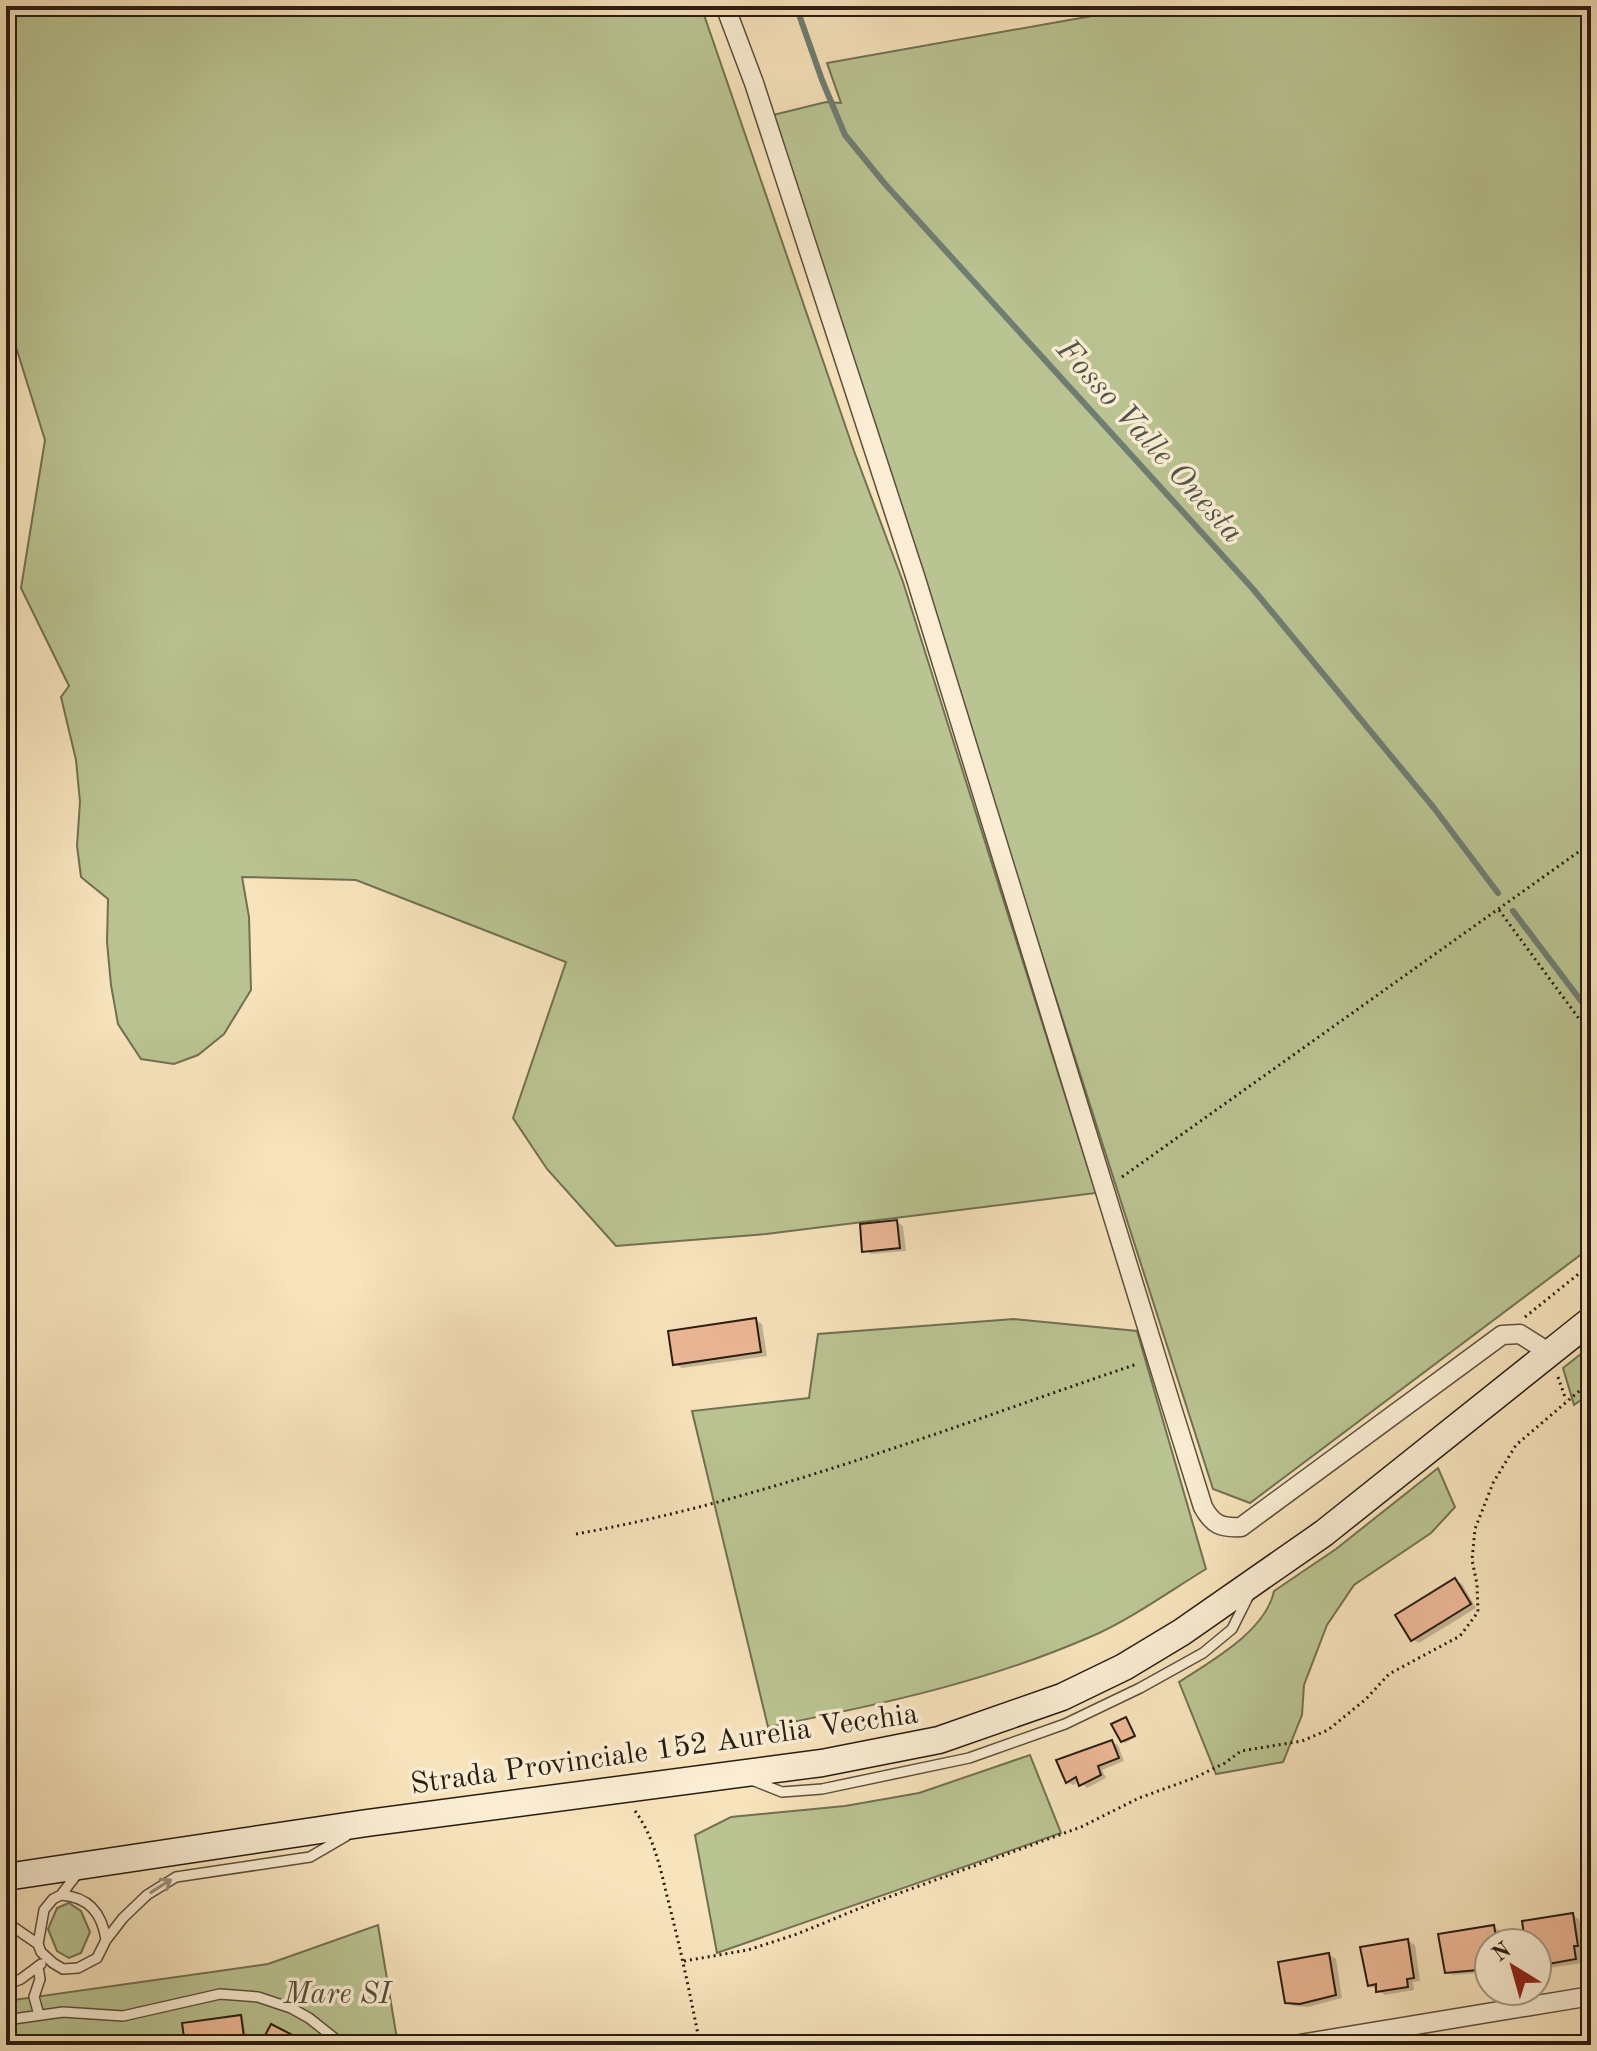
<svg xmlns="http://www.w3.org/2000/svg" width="1597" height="2051" font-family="'Old Standard TT',serif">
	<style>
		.green { fill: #bac492; stroke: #727052; stroke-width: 2 }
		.shadow { fill: #0003 }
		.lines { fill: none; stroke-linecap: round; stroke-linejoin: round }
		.stream { stroke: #6f7d73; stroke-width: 6 }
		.building { fill: #edb897; stroke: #291c11; stroke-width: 2 }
		.service-casing { stroke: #5c4e3c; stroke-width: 12 }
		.minor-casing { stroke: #5c4e3c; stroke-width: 21 }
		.secondary-casing { stroke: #291c11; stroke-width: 29 }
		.path { stroke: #291c11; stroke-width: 3; stroke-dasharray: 2 4; stroke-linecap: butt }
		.service { stroke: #faedd3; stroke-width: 9 }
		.minor { stroke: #faedd3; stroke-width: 18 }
		.secondary { stroke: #faedd3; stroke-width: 26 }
		.oneway { stroke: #9c8f7c }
		.labels { text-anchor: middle; stroke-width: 7; stroke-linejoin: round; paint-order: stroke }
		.street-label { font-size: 30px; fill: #291c11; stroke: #faedd3 }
		.park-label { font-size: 30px; font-style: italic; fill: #544e38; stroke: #faedd3 }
		.water-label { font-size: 32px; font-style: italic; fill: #52544a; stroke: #faedd3 }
	</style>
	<rect width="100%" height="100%" fill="#f7e3bc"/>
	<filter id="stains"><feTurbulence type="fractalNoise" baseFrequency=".0025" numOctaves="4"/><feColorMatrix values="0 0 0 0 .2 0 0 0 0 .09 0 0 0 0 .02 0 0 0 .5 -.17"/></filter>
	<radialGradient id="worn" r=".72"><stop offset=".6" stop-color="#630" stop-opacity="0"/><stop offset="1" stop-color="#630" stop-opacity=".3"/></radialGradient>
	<path class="green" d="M 6,6 L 701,6 L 854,451 L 903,582 L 1096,1193 L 766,1234 L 616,1246 L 547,1169 L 513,1118 L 566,962 L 356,880 L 242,877 L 249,917 L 251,990 L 224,1034 L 198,1055 L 174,1064 L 141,1059 L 118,1024 L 111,985 L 107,942 L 108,899 L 81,877 L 77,846 L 80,802 L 76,760 L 61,697 L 69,686 L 21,588 L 45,440 L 6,315 Z
		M 1148,6 L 1591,6 L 1591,1247 L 1250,1503 L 1213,1489 L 773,115 L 826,102 L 841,103 L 827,63 Z
		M 1014,1319 L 1137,1331 L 1206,1569 C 1170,1591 1128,1621 1090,1637 C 987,1682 878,1705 768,1727 L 692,1411 L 809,1398 L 818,1334 Z
		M 1591,1346 L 1591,1393 L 1574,1405 L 1563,1368 Z
		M 1438,1468 L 1455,1507 L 1431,1533 L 1354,1585 L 1327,1625 L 1304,1685 L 1302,1715 L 1283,1762 L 1216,1774 L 1179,1682 C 1211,1661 1266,1631 1274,1591 L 1336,1549 Z
		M 1030,1755 L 1061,1833 L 717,1953 L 695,1835 L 731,1817 L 845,1806 L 919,1793 Z
		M 69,1903 L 81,1911 L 90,1932 L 81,1953 L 69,1958 L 57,1951 L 48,1929 L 57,1908 Z
		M 378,1925 L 398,2045 L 6,2045 L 6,2001 L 268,1964 Z"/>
	<path class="shadow" d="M 897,1222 L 903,1226 L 906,1251 L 871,1254 L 864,1250 Z
		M 755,1320 L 762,1324 L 767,1356 L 682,1368 L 675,1364 Z
		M 1455,1580 L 1462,1584 L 1476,1608 L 1419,1643 L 1412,1639 Z
		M 1126,1719 L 1136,1737 L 1125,1743 L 1122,1741 Z
		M 1112,1742 L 1118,1745 L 1124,1761 L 1102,1770 L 1106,1778 L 1087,1788 L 1080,1781 L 1073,1785 L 1067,1782 Z
		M 1572,1915 L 1579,1919 L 1584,1949 L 1580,1949 L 1582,1963 L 1549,1968 L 1537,1961 L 1537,1943 L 1527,1942 Z
		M 1493,1927 L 1500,1931 L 1502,1943 L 1489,1943 L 1489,1972 L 1453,1975 L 1446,1971 Z
		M 1408,1941 L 1415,1945 L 1420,1981 L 1413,1982 L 1414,1990 L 1385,1995 L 1369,1985 Z
		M 1329,1955 L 1336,1959 L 1342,1998 L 1308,2007 L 1294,2006 L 1287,2002 Z
		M 240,2017 L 243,2018 L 247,2045 L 187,2045 Z
		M 1591,2032 L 1591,2045 L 1570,2045 L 1569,2036 Z
		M 151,2035 L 160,2045 L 139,2045 Z
		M 1525,2036 L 1541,2045 L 1491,2045 L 1490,2041 Z"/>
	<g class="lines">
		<path class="stream" d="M 796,6 L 822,80 L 845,135 L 885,184 L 1253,589 L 1434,808 L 1498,893
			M 1513,911 L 1591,1014"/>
	</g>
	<path class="building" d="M 897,1220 L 900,1248 L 862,1252 L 860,1224 Z
		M 756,1318 L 761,1352 L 673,1365 L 668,1331 Z
		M 1455,1578 L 1471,1604 L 1411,1641 L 1395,1615 Z
		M 1126,1717 L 1135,1736 L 1121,1742 L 1111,1724 Z
		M 1112,1740 L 1119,1758 L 1098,1766 L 1101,1775 L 1079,1786 L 1076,1777 L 1066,1783 L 1056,1760 Z
		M 1573,1913 L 1578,1946 L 1574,1946 L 1576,1959 L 1537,1966 L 1537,1940 L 1525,1942 L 1522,1921 Z
		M 1494,1925 L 1497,1943 L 1489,1943 L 1489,1969 L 1445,1973 L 1438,1934 Z
		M 1408,1939 L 1414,1978 L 1407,1979 L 1408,1987 L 1376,1992 L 1376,1984 L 1368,1986 L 1360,1947 Z
		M 1329,1953 L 1336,1995 L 1300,2004 L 1285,2003 L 1278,1962 Z
		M 241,2015 L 245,2045 L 185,2045 L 182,2023 Z
		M 271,2024 L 312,2045 L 260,2045 Z"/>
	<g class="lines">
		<defs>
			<path id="service" d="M 754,1781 L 782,1792 L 822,1789 L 969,1758 L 1065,1724 L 1140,1688 L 1203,1653 L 1232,1629 L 1249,1595
				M 61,1895 C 89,1897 102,1913 106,1940
				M 6,1922 L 38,1944 L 41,1952 L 53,1963 L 63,1969 L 78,1968 L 97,1958 L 106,1940 L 123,1918 L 147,1895 L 176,1877 L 310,1857 L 346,1836
				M 38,1944 L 44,1910 L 53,1899 L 61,1895 L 77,1874
				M 38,1967 L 40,1979 L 34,1997 L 39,2015
				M 6,1985 L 21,1979 L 41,1964
				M 6,2020 L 63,2012 L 123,2016 L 220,1994 L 258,1997 L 291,2008 L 309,2018 L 343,2045"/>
			<path id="minor" d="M 725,6 L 754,83 L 916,579 L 1172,1408 L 1203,1507 C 1213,1525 1221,1528 1241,1527 L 1502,1335 L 1520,1334 L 1550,1353
				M 1294,2045 L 1591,1996"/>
			<path id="secondary" d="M 6,1877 L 367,1823 L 822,1763 L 939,1740 L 1062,1697 L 1124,1667 L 1182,1632 L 1324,1533 L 1591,1320"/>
		</defs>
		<use href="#service" class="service-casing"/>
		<use href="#minor" class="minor-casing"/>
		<use href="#secondary" class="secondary-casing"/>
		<path class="path" d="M 1499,910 L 1591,1035
			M 1122,1177 L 1591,843
			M 1525,1317 L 1591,1264
			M 1558,1377 L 1566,1400
			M 576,1534 C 767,1500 954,1426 1137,1364
			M 635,1811 C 655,1838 661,1872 669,1904 C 681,1951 691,1998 700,2045
			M 6,1827 L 10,1852
			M 684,1961 L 748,1950 L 797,1934 L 875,1902 L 1081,1827 L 1139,1798 L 1194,1778 L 1225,1763 L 1241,1751 L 1302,1741 L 1328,1730 L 1366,1699 L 1389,1674 L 1460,1636 L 1478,1612 L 1477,1584 L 1472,1560 L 1475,1529 L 1493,1483 L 1516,1445 L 1591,1381"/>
		<use href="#service" class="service"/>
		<use href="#minor" class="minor"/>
		<use href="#secondary" class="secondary"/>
	</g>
	<defs><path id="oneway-shaft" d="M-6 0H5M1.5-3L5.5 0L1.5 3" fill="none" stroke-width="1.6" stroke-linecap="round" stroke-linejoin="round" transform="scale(2)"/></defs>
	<use class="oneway" href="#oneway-shaft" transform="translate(161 1886) rotate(-32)"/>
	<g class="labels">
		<g class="street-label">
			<text transform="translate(664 1748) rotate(-8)" y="10">Strada Provinciale 152 Aurelia Vecchia</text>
		</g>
		<g class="park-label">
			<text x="337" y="2003">Mare SI</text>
		</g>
		<g class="water-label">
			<text transform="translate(1151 440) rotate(48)" y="11">Fosso Valle Onesta</text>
		</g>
	</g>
	<rect width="1597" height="2051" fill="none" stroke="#f7e3bc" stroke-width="32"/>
	<rect x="8" y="8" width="1581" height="2035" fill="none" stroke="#291c11" stroke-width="4"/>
	<rect x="16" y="16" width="1565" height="2019" fill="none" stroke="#291c11" stroke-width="2"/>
	<g transform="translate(1513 1967) rotate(323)"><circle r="38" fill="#faedd3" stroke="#a69985" stroke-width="2"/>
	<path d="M0-6L14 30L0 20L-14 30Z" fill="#8f2418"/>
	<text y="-12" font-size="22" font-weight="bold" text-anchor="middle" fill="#291c11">N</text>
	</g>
	<rect width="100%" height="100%" filter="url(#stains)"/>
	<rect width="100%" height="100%" fill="url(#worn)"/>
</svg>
